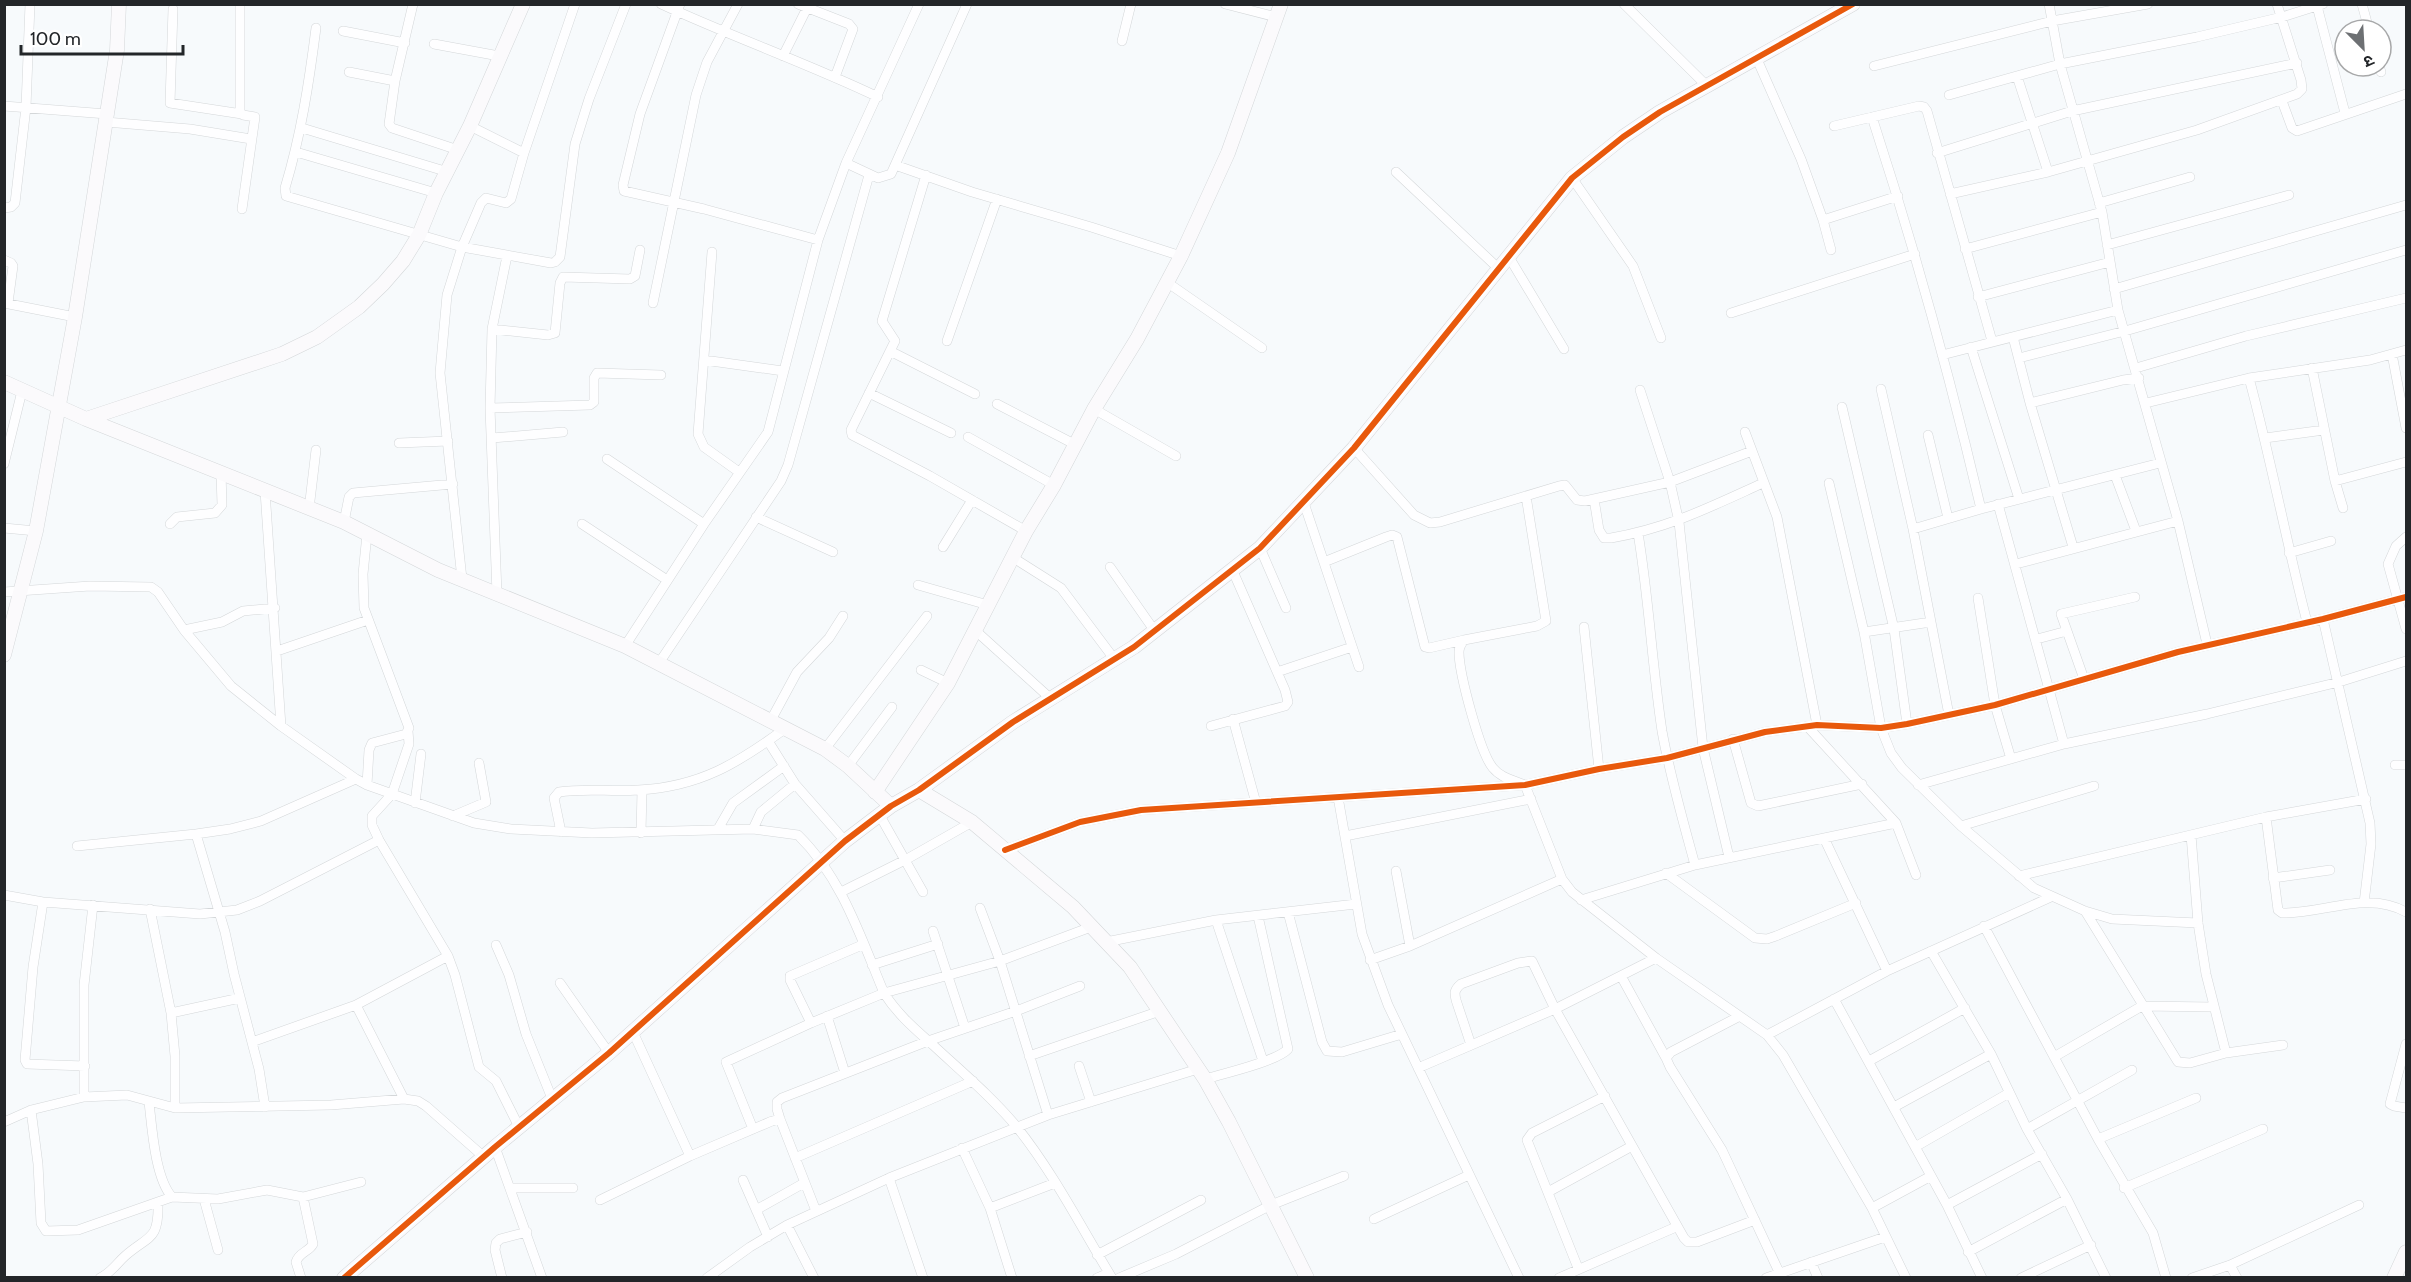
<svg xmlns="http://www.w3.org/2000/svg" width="2411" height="1282" font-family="Cabin,'Noto Sans Devanagari',sans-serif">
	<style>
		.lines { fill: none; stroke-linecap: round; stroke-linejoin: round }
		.street-casing { stroke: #d4d7d9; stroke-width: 10 }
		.secondary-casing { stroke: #d4d7d9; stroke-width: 15 }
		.street { stroke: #fefeff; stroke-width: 9 }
		.secondary { stroke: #fbfafc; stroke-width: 14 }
		.cycleway-casing { stroke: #fff; stroke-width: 10 }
		.cycleway { stroke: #e8590c; stroke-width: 6 }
	</style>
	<rect width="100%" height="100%" fill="#f7fafc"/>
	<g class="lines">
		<defs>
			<path id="street" d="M 240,4 L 240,112 L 243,115 L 255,117 L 242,209
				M 413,4 L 395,81 L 389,124 L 392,128 L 458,150
				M 661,4 C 732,37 807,63 878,97
				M 680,4 L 640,114 L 623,185 L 624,191 L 704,209 L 818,240
				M 798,4 L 849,24 L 853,29 L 835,77
				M 1225,4 L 1276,17
				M 1624,4 L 1706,85
				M 2049,4 L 2060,64 L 2102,212 L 2118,310 L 2178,521 L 2207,644
				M 2362,4 L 2369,30
				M 2317,6 L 2345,113
				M 173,9 L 170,103 L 242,114
				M 316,28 C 309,83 301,135 285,188 L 286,196 L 462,247 L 551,263 L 555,262 L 560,257 L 575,144 L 589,99 L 626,4
				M 343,31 L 405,43
				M 1122,41 L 1131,4
				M 434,44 L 499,56
				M 783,56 L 807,8
				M 1756,57 L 1801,159 L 1823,220
				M 1874,66 L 2052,21 L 2148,4
				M 2379,66 L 2381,72
				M 349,72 L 395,81
				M 2017,76 L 2048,172
				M 1949,95 L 2060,64 L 2197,37 L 2282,17 L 2323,4
				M 2282,101 L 2292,128 L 2297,131 L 2406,94
				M 4,106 L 107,114
				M 1872,117 C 1914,246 1950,377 1981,509
				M 106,122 L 190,129 L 251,139
				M 470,126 L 524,153
				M 1834,126 L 1919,106 L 1924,107 L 1927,111 L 1992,341
				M 302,128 L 448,172
				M 296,152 L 436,193
				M 1937,153 L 2072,111 L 2297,63
				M 846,163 L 878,178 L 891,174 L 967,4
				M 895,165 L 972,192 L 1091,227 L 1181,256
				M 1396,172 L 1498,268
				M 926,175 L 882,321 L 895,341 L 851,430 L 852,435 L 930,476 L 1026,531
				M 1572,178 L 1633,266 L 1661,338
				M 1950,194 L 2048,172 L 2197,130 L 2297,94 L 2302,89 L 2301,80 L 2277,4
				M 2099,203 L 2190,177
				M 4,208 L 11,207 L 15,203 L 26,107 L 30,4
				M 2107,245 L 2289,195
				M 1965,249 L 2102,212
				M 1831,250 L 1823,220 L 1898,196
				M 712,252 L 698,434 L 704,447 L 739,472
				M 1509,257 L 1564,349
				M 4,260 L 11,263 L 13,266 L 8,303
				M 1168,283 L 1262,348
				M 2114,289 L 2406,205
				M 1978,297 L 2110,262
				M 4,303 L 75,317
				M 653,303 L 696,95 L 707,62 L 738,4
				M 1731,313 L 1915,254
				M 492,329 L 548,335 L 555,333 L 560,283 L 563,277 L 630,279 L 635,276 L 640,250
				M 2013,337 L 2030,403 L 2073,547
				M 947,341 L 997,199
				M 1971,347 L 2019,499
				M 890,351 L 975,394
				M 2392,354 L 2406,428
				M 1942,355 L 2118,310
				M 2019,358 L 2125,331 L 2406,250
				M 704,360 L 783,371
				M 2136,368 L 2246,336 L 2406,298
				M 2312,368 L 2335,481 L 2343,508
				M 2249,378 C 2271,459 2286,541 2307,622
				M 1881,389 L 1913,529 L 1949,715
				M 1640,390 L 1670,482 L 1679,522 L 1703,748 L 1729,857
				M 869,393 L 951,433
				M 2030,403 L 2123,380 L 2139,378
				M 2146,403 L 2249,378 L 2370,360 L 2406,350
				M 997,404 L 1076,445
				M 1842,407 L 1894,629 L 1907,724
				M 490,408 L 590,405 L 594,402 L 594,378 L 597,373 L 661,375
				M 1094,409 L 1176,456
				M 1745,432 L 1777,517 L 1817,725
				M 1928,435 L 1948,518
				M 968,437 L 1054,485
				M 492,438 L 563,432
				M 2265,438 L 2324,430
				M 399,443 L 448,441
				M 1354,448 L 1414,515 L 1430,523 L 1440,522 L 1559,486 L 1565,485 L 1577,500 L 1585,501 L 1670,482 L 1752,451
				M 607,459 L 704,524
				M 4,464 L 22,391
				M 2115,475 L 2136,531
				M 2335,481 L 2406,462
				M 1829,483 L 1864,632 L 1881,728 L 1891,753 L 1902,768 L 1961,826 L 2034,888 L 2085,911 L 2112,919 L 2198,923
				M 265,491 L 281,726
				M 1526,496 L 1546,621 L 1537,626 L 1464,640 C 1461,644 1459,647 1459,652 C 1459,673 1480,753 1493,768 C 1501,778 1513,780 1525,785 L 1562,879 L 1572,892 L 1656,958 L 1767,1035 L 1783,1055 L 1872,1208 L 1906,1278
				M 1594,499 L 1599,530 L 1604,538 L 1611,538 C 1669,528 1710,507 1763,483
				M 1304,503 L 1359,667
				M 1998,504 L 2064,744
				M 309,509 L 316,450
				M 756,517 L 833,552
				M 344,522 L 349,497 L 353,493 L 453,484
				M 170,524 L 177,517 L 215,513 L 222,505 L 221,473
				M 582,524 L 667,580
				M 4,528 L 36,531
				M 1913,529 L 1981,509 L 2160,463
				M 1638,533 C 1649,599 1652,665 1662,731 C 1670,776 1683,821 1695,865
				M 367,534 L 363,574 L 364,608 L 409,728 L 406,734 L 372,743 L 369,750 L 367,785
				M 2406,537 L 2396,546 L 2388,564 L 2406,629
				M 943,547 L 972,500
				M 1260,548 L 1286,608
				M 2289,553 L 2331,541
				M 1012,557 L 1061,588 L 1115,660
				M 1324,562 L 1386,537 L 1392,535 L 1397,537 L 1425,647 L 1429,648 L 1464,640
				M 2016,564 L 2178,521
				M 1110,567 L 1154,630
				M 462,579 L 440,373 L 447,295 L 462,247 L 481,203 L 486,198 L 506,203 L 511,199 L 524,153 L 575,4
				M 918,585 L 988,605
				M 4,592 L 90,586 L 151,587 L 158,592 L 184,630 L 231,686 L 281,726 L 356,779 L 367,785 L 474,823 L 511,829 L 592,833 L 753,829 L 798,835 C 842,878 861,938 884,993 C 898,1015 915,1029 934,1046 C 962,1072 992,1097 1016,1126 C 1053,1172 1081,1227 1112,1278
				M 497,594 L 490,408 L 492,329 L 507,256
				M 1978,598 L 1995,705 L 2011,759
				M 2323,619 L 2370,823 L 2371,844 L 2364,903
				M 1584,627 L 1599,769
				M 184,630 L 222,622 L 243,611 L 275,608
				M 976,631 L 1050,698
				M 1864,632 L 1931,622
				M 2037,639 L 2067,631
				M 625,646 L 704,524 L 768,432 L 818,240 L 846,163 L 919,4
				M 277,651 L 368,620
				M 659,663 L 781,481 L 788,465 L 869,175
				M 921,670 L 948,683
				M 1277,672 L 1352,647
				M 2084,679 L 2061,614 L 2135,597
				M 1233,719 L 1256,803
				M 771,720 L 797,672 L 829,638 L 843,616
				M 1211,726 L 1285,706 L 1288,702 L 1285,690 L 1232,569
				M 1807,726 L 1896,823 L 1916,875
				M 408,731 L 409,744 L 392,794 L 372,816 L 372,825 L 379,840 L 448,956 L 455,975 L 479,1067 L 496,1081 L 520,1129
				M 1733,739 L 1751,803 L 1758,806 L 1862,784
				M 768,741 L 795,784 L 845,841
				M 825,749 L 927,616
				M 2395,765 L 2406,765
				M 848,766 L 892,707
				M 1918,785 L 2064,744 L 2207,714 L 2339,682 L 2406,661
				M 1338,797 L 1362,934 L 1388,1005 L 1519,1278
				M 415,803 L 421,754
				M 879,814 L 923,892
				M 453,816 L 486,802 L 479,763
				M 2266,817 L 2278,910 L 2282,913 C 2323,914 2367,890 2406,912
				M 1961,826 L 2094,786
				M 718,829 L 733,803 L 784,766
				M 753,829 L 761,812 L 795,784
				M 561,832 L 554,798 L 559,792 C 585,788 612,792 638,790 C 700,787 738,763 786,728
				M 641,833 L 642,790
				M 2191,835 L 2198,923 L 2206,974 L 2226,1053
				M 1345,836 L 1531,799
				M 1824,838 L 1887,971
				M 77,846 L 196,834
				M 1005,850 L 1080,822 L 1141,810 L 1525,785 L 1599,769 L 1667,758 L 1765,732 L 1817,725 L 1881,728 L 1907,724 L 1995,705 L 2178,652 L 2323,619 L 2406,597
				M 1396,871 L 1410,946
				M 1666,873 L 1755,938 L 1767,939 L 1776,936 L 1856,903
				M 2019,876 L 2266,817 L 2366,799
				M 2273,878 L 2330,870
				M 841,892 L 907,859 L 972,822
				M 4,895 L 43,902 L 200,914 L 237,910 L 260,901 L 379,840
				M 1581,900 L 1695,865 L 1896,823
				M 43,902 L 33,967 L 25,1060 L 27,1064 L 85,1066
				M 980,908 L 1000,961 L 1048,1115
				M 150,909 L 171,1013 L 175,1056 L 175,1108
				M 2085,911 L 2178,1062 L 2190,1063 L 2226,1053 L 2283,1045
				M 1288,912 L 1322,1042 L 1327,1051 L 1342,1052 L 1402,1034
				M 1216,920 L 1263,1061
				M 1984,926 L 2098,1139 L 2153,1233 L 2166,1278
				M 933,931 L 965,1028
				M 1106,942 L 1216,920 L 1356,904
				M 496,945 L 509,975 L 526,1034 L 553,1101
				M 1931,951 L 1991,1054 L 2027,1129 L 2067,1199 L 2106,1278
				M 1370,960 L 1410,946 L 1562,879
				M 872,965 L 938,944
				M 1621,976 L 1666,1058
				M 560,983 L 609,1053
				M 1834,999 L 1947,1205 L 1982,1278
				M 356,1005 L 404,1099
				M 171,1013 L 240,998
				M 827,1016 L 845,1073
				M 1738,1017 L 1671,1052 L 1666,1058 L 1670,1067 L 1722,1150 L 1779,1272
				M 811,1023 L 790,980 L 790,976 L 862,945
				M 633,1032 L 690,1156
				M 1767,1035 L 1887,971 L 2051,897
				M 252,1042 L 356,1005 L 448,956
				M 2406,1044 L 2390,1104 L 2394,1106 L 2406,1108
				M 1471,1045 L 1456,1000 C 1454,992 1455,989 1461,984 L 1518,963 L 1532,961 L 1555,1009 L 1684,1238 L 1688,1242 L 1697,1242 L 1755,1220
				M 1029,1056 L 1160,1011
				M 2054,1057 L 2142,1006 L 2213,1007
				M 1869,1061 L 1965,1008
				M 1079,1066 L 1091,1102
				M 1418,1068 L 1555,1009 L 1656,958
				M 1205,1079 C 1222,1074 1278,1061 1288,1049 L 1258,916
				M 84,1097 L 84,985 L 93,905
				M 149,1102 C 152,1128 155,1178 172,1197 L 218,1199 L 267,1190 L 303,1197 L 361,1182
				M 265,1107 L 259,1069 L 234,974 L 225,932 L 196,834 L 230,829 L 261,821 L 356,779
				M 1894,1107 L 1991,1054
				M 31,1110 L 38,1164 L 41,1223 L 46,1231 L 78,1230 L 172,1197
				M 4,1122 L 31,1110 L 84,1097 L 127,1095 L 175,1108 L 331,1105 L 404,1099 L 418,1101 L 426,1106 L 484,1157
				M 753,1129 L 726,1062 L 811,1023 L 884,993 L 1000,961 L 1091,927
				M 2027,1129 L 2132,1070
				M 2098,1139 L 2196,1098
				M 495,1147 L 542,1278
				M 1915,1147 L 2009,1093
				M 962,1148 L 990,1208 L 1012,1278
				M 795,1158 L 973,1081
				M 889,1178 L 923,1278
				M 743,1180 L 768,1237
				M 511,1188 L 573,1188
				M 2124,1188 L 2263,1129
				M 1548,1192 L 1632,1146
				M 204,1199 L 218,1250
				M 600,1200 L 690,1156 L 772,1121 L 780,1119
				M 1947,1205 L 2042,1154
				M 990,1208 L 1055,1183
				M 1872,1208 L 1931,1176
				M 756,1210 L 804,1183
				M 816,1211 L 780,1119 L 777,1109 L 777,1102 L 782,1098 L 928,1041 L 1016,1011 L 1080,986
				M 1374,1219 L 1469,1175
				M 787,1225 L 814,1278
				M 1968,1252 L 2067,1199
				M 1097,1255 L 1201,1200
				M 1811,1262 L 1818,1278
				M 2230,1265 L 2237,1278
				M 1578,1268 L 1527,1140 L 1532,1133 L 1605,1096
				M 100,1278 C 112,1272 116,1264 125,1256 C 149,1235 159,1241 158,1203
				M 301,1278 L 296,1262 C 299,1252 309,1252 313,1244 L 303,1197
				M 502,1278 L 495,1250 L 496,1243 L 500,1239 L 527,1232
				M 707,1278 L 750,1247 L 787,1225 L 889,1178 L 1048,1115 L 1198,1069
				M 1097,1278 L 1109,1273
				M 1119,1278 L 1176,1254 L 1271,1205 L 1344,1176
				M 1559,1278 L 1676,1227
				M 1766,1278 L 1885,1237
				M 2021,1278 L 2091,1245
				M 2192,1278 L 2230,1265 L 2359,1205"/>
			<path id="secondary" d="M 4,382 L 86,419 L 344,522 L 438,570 L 625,646 L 825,749 L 848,766 L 891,806
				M 86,419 L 282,354 L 317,337 L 359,307 L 383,284 L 403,261 L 419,235 L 436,193 L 470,126 L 523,4
				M 4,655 L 36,531 L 75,317 L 117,50 L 119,4
				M 919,790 L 972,822 L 1073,907 L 1130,967 L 1205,1079 L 1229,1122 L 1307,1278
				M 875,792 L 948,683 L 1026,531 L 1054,485 L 1094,409 L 1137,339 L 1181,256 L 1228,153 L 1281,4
				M 344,1278 L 495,1147 L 609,1053 L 845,841 L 891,806 L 919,790 L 1013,722 L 1134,647 L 1260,548 L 1354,448 L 1572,178 L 1623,137 L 1660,112 L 1853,4
				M 2394,1278 L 2406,1252"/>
		</defs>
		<use href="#street" class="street-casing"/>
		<use href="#secondary" class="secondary-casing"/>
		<use href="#street" class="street"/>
		<use href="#secondary" class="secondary"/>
		<defs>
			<path id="cycleway" d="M 1005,850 L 1080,822 L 1141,810 L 1525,785 L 1599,769 L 1667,758 L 1765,732 L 1817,725 L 1881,728 L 1907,724 L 1995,705 L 2178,652 L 2323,619 L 2406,597
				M 344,1278 L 495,1147 L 609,1053 L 845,841 L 891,806 L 919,790 L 1013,722 L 1134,647 L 1260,548 L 1354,448 L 1572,178 L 1623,137 L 1660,112 L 1853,4"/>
		</defs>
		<use href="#cycleway" class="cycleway-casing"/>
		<use href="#cycleway" class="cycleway"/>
	</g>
	<rect width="2411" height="1282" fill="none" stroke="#232629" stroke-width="12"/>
	<g transform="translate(2363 48) rotate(156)"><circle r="28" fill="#ffffff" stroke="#a7a8a9" stroke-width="1.5"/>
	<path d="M0-4.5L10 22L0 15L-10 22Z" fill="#6d7073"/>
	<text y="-9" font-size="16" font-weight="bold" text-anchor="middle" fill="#232629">उ</text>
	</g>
	<path d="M21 45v9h162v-9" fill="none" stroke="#232629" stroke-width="3"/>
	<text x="30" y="45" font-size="18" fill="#232629" stroke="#ffffff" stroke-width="4.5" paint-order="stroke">100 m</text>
</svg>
